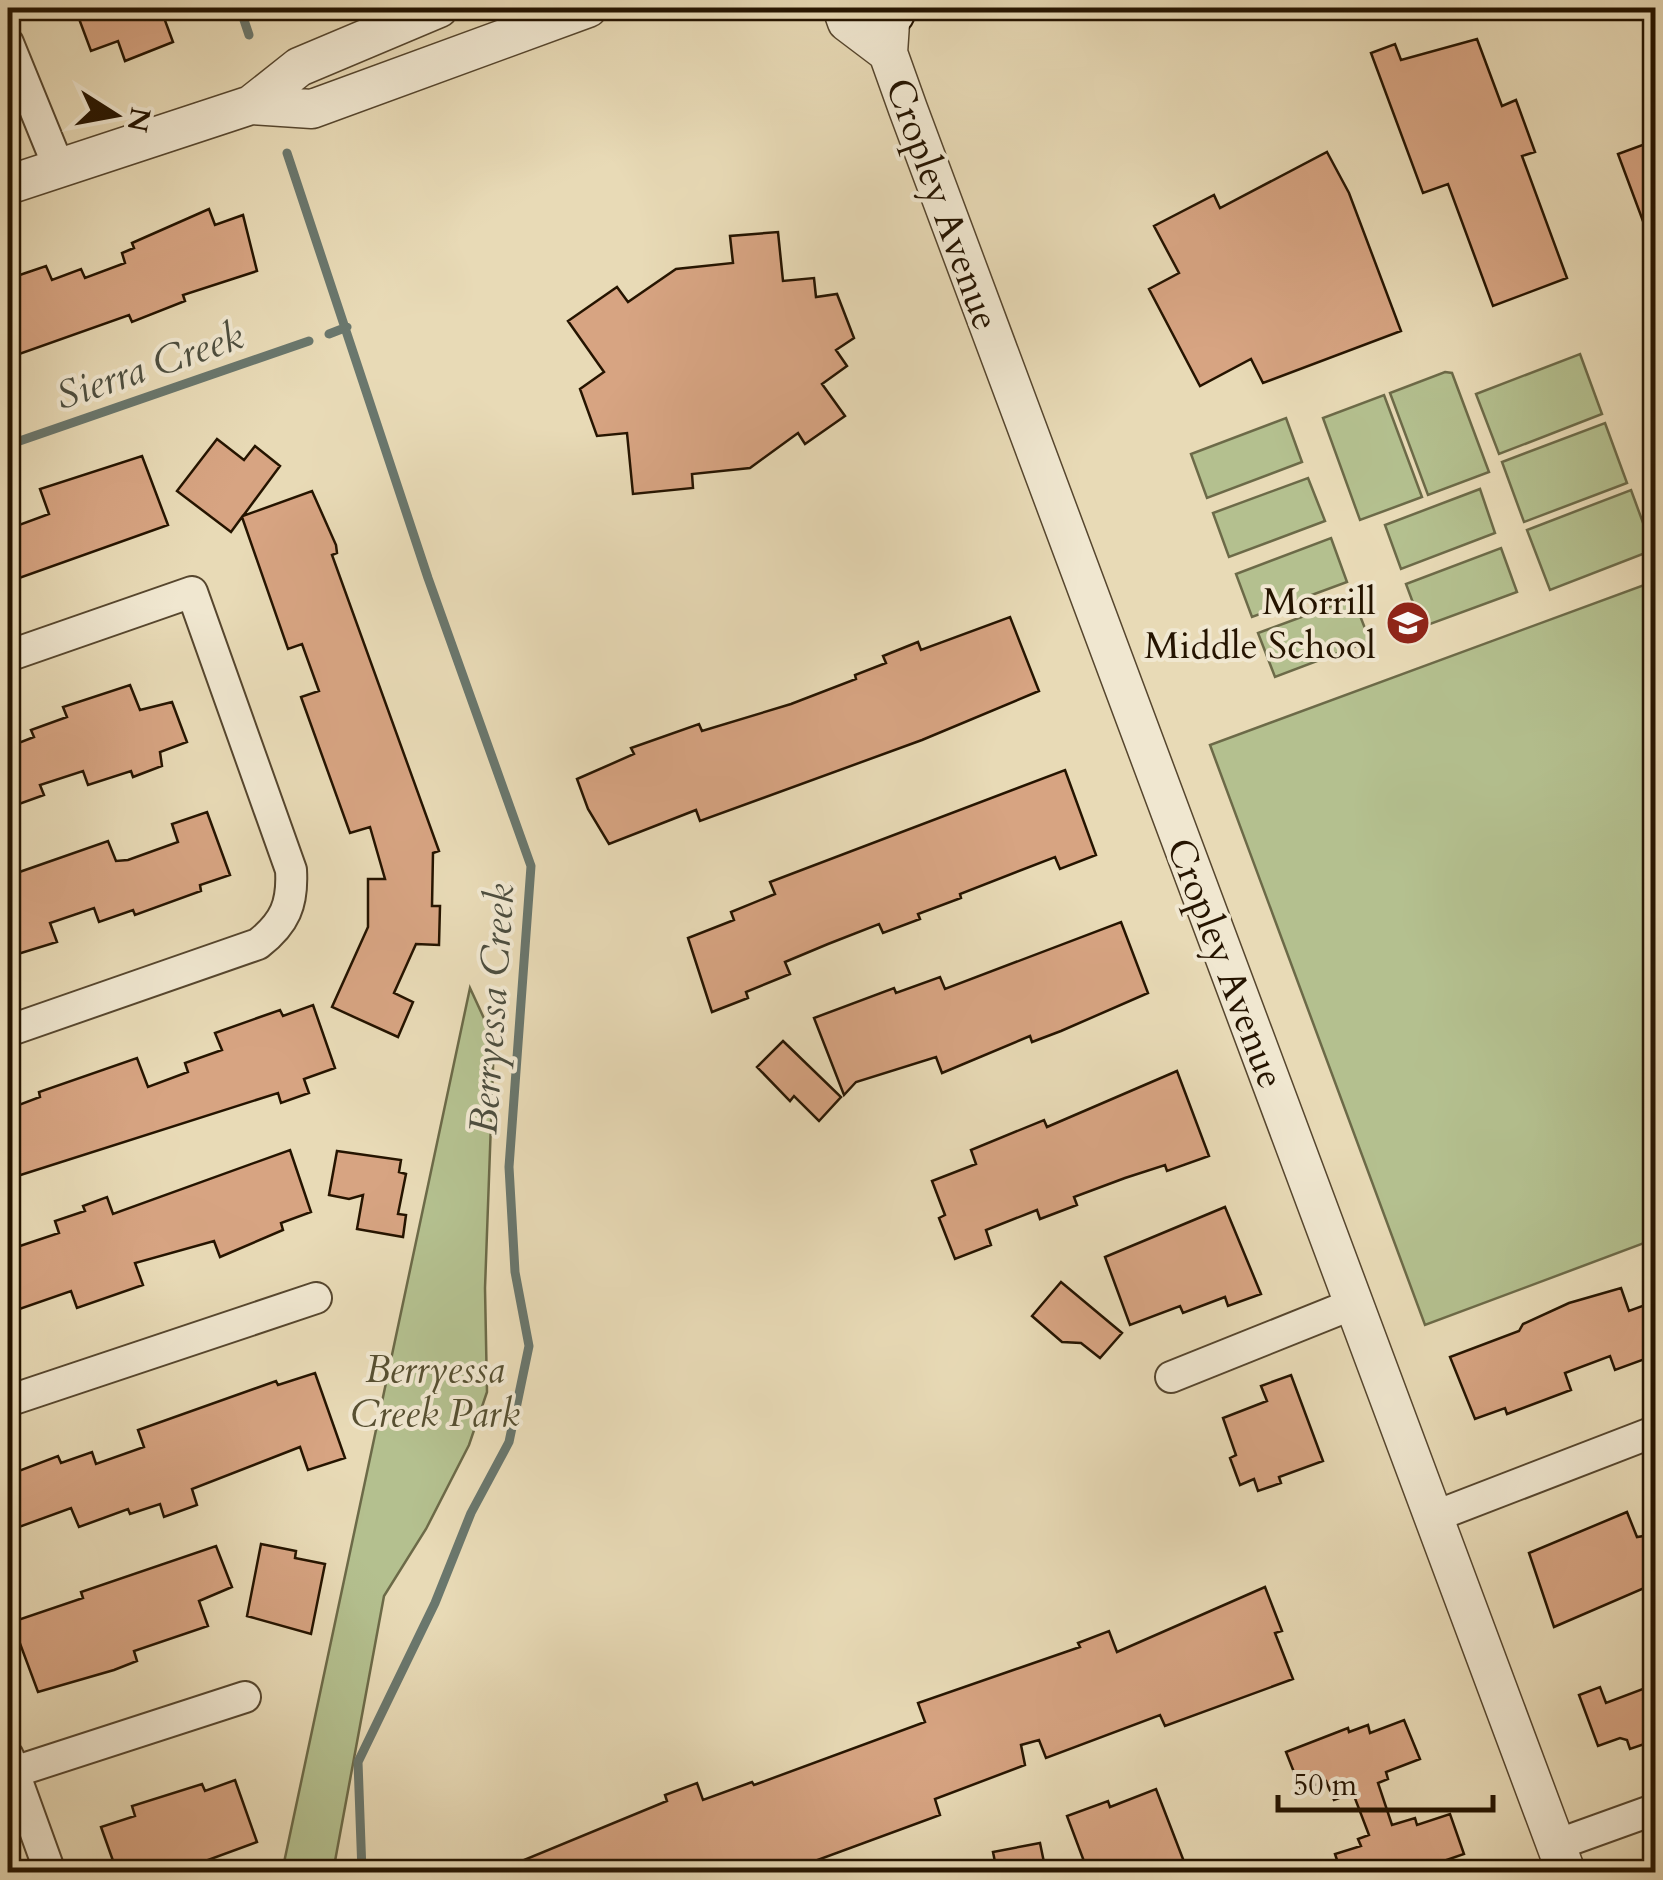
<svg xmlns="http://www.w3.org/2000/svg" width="1663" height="1880" font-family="Cardo,serif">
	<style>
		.green { fill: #b4c08f; stroke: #6c6a48; stroke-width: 2.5 }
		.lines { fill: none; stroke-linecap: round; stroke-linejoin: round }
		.stream { stroke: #6a776d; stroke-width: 9 }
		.building { fill: #d7a482; stroke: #251400; stroke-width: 2.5 }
		.minor-casing { stroke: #56462e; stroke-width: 34 }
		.tertiary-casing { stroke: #56462e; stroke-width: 41 }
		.secondary-casing { stroke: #251400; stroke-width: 46 }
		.minor { stroke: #f0e7d0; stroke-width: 30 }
		.tertiary { stroke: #f0e7d0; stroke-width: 38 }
		.secondary { stroke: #f0e7d0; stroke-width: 42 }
		.labels { text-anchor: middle; stroke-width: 8; stroke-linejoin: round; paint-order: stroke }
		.street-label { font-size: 38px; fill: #251400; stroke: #f0e7d0 }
		.poi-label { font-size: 38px; fill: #251400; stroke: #f0e7d0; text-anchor: end }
		.park-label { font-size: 38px; font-style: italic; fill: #575032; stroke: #f0e7d0 }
		.water-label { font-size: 40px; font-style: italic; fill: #4d4e3f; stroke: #f0e7d0 }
	</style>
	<rect width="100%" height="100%" fill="#e8dab6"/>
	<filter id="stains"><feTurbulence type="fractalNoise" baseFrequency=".002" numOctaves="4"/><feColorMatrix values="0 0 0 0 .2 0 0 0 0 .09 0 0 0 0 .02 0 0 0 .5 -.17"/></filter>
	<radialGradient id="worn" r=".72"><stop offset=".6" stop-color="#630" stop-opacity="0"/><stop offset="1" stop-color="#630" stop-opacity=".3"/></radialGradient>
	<path class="green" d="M 1580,354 L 1602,414 L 1499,454 L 1476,394 Z
		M 1445,372 L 1452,373 L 1489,472 L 1428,495 L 1390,393 Z
		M 1384,395 L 1422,497 L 1360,520 L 1323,418 Z
		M 1286,418 L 1302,462 L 1207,498 L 1191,454 Z
		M 1605,423 L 1627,483 L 1524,522 L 1502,462 Z
		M 1308,478 L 1325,521 L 1229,557 L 1213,513 Z
		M 1480,489 L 1495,533 L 1401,569 L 1385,525 Z
		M 1631,490 L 1653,550 L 1550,590 L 1527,530 Z
		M 1331,538 L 1347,582 L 1252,617 L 1236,574 Z
		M 1501,548 L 1517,592 L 1422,627 L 1406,584 Z
		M 1655,581 L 1655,1239 L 1425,1325 L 1210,745 Z
		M 1353,598 L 1370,641 L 1275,677 L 1258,633 Z
		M 470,988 L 494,1040 L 485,1288 L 487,1392 L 469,1445 L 426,1529 L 384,1596 L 333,1872 L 282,1872 Z"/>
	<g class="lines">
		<path class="stream" d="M 240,8 L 249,35
			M 287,153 L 428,578 L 531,866 L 509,1167 L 515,1272 L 529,1346 L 509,1442 L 471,1513 L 435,1603 L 358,1762 L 362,1872
			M 329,334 L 347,327
			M 8,445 L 309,341"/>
	</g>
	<path class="building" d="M 75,8 L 146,8 L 150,19 L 163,15 L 173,42 L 125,61 L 118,41 L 91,51 Z
		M 1477,39 L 1502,106 L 1516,100 L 1535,152 L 1522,156 L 1567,278 L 1493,306 L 1448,184 L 1423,193 L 1371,53 L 1395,44 L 1401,60 Z
		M 1656,140 L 1656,248 L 1653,248 L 1618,154 Z
		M 1327,152 L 1349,193 L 1401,331 L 1263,383 L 1251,359 L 1200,386 L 1149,289 L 1179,273 L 1154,226 L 1214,195 L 1220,208 Z
		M 209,209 L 215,225 L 243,215 L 257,271 L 183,295 L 185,301 L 132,322 L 129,315 L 8,358 L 8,279 L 46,266 L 52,280 L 81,269 L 85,278 L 125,263 L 122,253 L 134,248 L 132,243 Z
		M 778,232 L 783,281 L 814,278 L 816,297 L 837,294 L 854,338 L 836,350 L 847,366 L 822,384 L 845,416 L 805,444 L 798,433 L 750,468 L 692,474 L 693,488 L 633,494 L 627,433 L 597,436 L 580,389 L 604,372 L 568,321 L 617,287 L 628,302 L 676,269 L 733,263 L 730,236 Z
		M 217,439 L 244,460 L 255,446 L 280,466 L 243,516 L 312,491 L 336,545 L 337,553 L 332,555 L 439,851 L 433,853 L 432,906 L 440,906 L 439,945 L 416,944 L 394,993 L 413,1002 L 398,1037 L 332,1007 L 368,927 L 368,879 L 385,879 L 370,827 L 350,833 L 301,697 L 319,691 L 302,644 L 288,649 L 242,517 L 231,532 L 177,491 Z
		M 142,456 L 168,525 L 8,582 L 8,529 L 49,514 L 40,489 Z
		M 1010,617 L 1039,691 L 922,740 L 700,821 L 696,810 L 609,844 L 588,809 L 577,779 L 634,754 L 631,748 L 699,724 L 702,731 L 791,704 L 856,679 L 855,675 L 886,663 L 883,656 L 918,642 L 921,650 Z
		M 130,685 L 140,710 L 172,702 L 187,742 L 160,752 L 162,766 L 133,777 L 131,771 L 88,785 L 83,771 L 40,785 L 44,795 L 8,808 L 8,747 L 34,737 L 31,730 L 67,717 L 63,707 Z
		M 1065,770 L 1096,855 L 1060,869 L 1055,857 L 960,894 L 961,898 L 918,914 L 920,919 L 883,933 L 879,924 L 828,944 L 785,962 L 790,974 L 746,992 L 748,998 L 712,1012 L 688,938 L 734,920 L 731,912 L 775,894 L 770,882 Z
		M 207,812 L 230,875 L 200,885 L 201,891 L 135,915 L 133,910 L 99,922 L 94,908 L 50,923 L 57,942 L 8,957 L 8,876 L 108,841 L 116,861 L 128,860 L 178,842 L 172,824 Z
		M 1121,922 L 1148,993 L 1061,1031 L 1032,1042 L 1030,1036 L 942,1073 L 936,1057 L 856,1082 L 844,1095 L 814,1018 L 894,988 L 896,993 L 940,977 L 945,989 Z
		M 313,1005 L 335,1068 L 304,1079 L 309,1093 L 281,1103 L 278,1093 L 8,1179 L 8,1109 L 40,1097 L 39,1092 L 137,1058 L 148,1087 L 188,1072 L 185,1063 L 222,1050 L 215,1033 L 280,1010 L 283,1016 Z
		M 783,1041 L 841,1097 L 819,1121 L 794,1096 L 790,1101 L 757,1067 Z
		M 1177,1071 L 1209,1156 L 1167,1171 L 1165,1165 L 1125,1178 L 1074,1197 L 1077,1205 L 1040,1219 L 1037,1210 L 986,1230 L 991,1245 L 955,1259 L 939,1218 L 945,1215 L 932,1181 L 976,1164 L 971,1150 L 1044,1120 L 1047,1127 Z
		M 290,1150 L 311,1212 L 281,1223 L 283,1230 L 220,1257 L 214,1241 L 135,1263 L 143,1285 L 77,1308 L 71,1291 L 8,1313 L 8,1250 L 59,1233 L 55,1221 L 85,1211 L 83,1206 L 107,1197 L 113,1214 Z
		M 337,1151 L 401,1160 L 399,1172 L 406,1174 L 398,1214 L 406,1215 L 403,1237 L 357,1229 L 363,1195 L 349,1199 L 329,1195 Z
		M 1225,1207 L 1261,1294 L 1228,1306 L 1225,1297 L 1183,1313 L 1180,1306 L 1130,1325 L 1105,1257 Z
		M 1061,1282 L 1122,1333 L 1100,1358 L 1081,1343 L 1062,1342 L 1032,1316 Z
		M 1621,1288 L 1629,1311 L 1656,1301 L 1656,1355 L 1615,1370 L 1610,1356 L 1565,1373 L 1571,1390 L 1507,1414 L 1505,1408 L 1475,1419 L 1450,1357 L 1519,1331 L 1523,1324 L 1569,1303 Z
		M 315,1373 L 345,1458 L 308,1470 L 300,1447 L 192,1489 L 197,1505 L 164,1517 L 160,1504 L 130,1514 L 128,1509 L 79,1527 L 71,1508 L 8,1531 L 8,1475 L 58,1456 L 61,1463 L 92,1452 L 96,1464 L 144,1447 L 138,1430 L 276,1381 L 278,1385 Z
		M 1291,1375 L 1323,1461 L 1279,1477 L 1281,1483 L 1258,1491 L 1254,1479 L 1240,1485 L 1230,1458 L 1236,1455 L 1223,1418 L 1267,1401 L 1261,1386 Z
		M 1627,1512 L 1637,1537 L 1656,1534 L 1656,1583 L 1554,1627 L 1529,1553 Z
		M 261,1544 L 296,1551 L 295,1558 L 325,1564 L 311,1634 L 247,1616 Z
		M 216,1546 L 232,1587 L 199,1601 L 208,1626 L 134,1651 L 137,1661 L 114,1670 L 38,1692 L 12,1622 L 83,1598 L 81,1592 Z
		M 1265,1587 L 1282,1631 L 1275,1633 L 1293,1679 L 1165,1726 L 1160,1715 L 1046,1758 L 1039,1740 L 1021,1745 L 1025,1765 L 935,1799 L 940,1815 L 785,1872 L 495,1872 L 667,1801 L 665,1795 L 697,1783 L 703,1800 L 752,1782 L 754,1785 L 925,1722 L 918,1703 L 1080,1647 L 1078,1643 L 1109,1631 L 1117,1652 Z
		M 1656,1684 L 1656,1740 L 1630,1749 L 1627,1740 L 1620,1738 L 1598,1746 L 1579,1695 L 1600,1687 L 1606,1703 Z
		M 1404,1720 L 1420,1759 L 1386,1772 L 1388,1779 L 1378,1783 L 1392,1825 L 1415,1818 L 1417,1825 L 1450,1814 L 1464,1854 L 1429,1866 L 1431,1872 L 1341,1872 L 1335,1854 L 1361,1846 L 1358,1839 L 1369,1835 L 1353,1793 L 1334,1800 L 1326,1781 L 1301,1790 L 1286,1752 L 1348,1728 L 1349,1732 L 1368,1725 L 1370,1733 Z
		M 235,1780 L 257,1842 L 186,1868 L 187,1872 L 117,1872 L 101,1827 L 135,1816 L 132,1806 L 202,1784 L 205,1791 Z
		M 1156,1789 L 1188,1872 L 1088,1872 L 1067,1816 L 1108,1801 L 1110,1807 Z
		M 1040,1843 L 1046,1872 L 997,1872 L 993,1852 Z"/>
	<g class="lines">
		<defs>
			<path id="minor" d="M 8,43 L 59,168
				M 8,656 L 192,592 L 291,870 C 293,904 285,923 258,944 L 8,1031
				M 1171,1377 L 1353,1304
				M 8,1401 L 316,1298
				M 1433,1517 L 1656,1431
				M 8,1756 L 50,1872
				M 14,1772 L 245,1697
				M 1556,1845 L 1656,1809"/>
			<path id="tertiary" d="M 842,8 L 847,22 L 888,53
				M 891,8 L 888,53 L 908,109 L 1566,1872
				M 251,105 L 299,67 L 439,8
				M 8,185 L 251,105 L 312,109 L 588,8"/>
			<path id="secondary" d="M 893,13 L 895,8"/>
		</defs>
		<use href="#minor" class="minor-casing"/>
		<use href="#tertiary" class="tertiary-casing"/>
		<use href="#secondary" class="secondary-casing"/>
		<use href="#minor" class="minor"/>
		<use href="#tertiary" class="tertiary"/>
		<use href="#secondary" class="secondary"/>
	</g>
	<defs>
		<symbol id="school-disc" viewBox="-11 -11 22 22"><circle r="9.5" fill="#8f2418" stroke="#f0e7d0"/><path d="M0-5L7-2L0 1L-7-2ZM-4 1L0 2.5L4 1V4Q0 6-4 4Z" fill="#fff"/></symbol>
	</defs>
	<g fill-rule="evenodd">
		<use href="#school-disc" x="1383" y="598" width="50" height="50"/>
	</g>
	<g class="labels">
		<g class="street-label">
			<text transform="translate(943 204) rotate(70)" y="13">Cropley Avenue</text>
			<text transform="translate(1226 963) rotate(69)" y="13">Cropley Avenue</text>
		</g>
		<g class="poi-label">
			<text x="1376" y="614">Morrill<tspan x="1376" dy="44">Middle School</tspan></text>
		</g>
		<g class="park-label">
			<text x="435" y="1382">Berryessa<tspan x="435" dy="44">Creek Park</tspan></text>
		</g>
		<g class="water-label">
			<text transform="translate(149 365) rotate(-19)" y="14">Sierra Creek</text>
			<text transform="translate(491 1009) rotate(-86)" y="14">Berryessa Creek</text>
		</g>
	</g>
	<rect width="1663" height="1880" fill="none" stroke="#e8dab6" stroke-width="40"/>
	<rect x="10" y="10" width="1643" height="1860" fill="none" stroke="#251400" stroke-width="5"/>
	<rect x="20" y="20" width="1623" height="1840" fill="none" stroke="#251400" stroke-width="2.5"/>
	<g transform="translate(115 115) rotate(101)" stroke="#f0e7d0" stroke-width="8" paint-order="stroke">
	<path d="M0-8L18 38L0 25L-18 38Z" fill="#251400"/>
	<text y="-15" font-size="28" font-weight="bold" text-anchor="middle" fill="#251400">N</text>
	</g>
	<path d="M1278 1795v15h215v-15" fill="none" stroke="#251400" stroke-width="5"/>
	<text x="1293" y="1795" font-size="30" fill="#251400" stroke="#f0e7d0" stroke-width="8" paint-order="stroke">50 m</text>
	<rect width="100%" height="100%" filter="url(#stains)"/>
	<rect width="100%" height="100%" fill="url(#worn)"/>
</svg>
